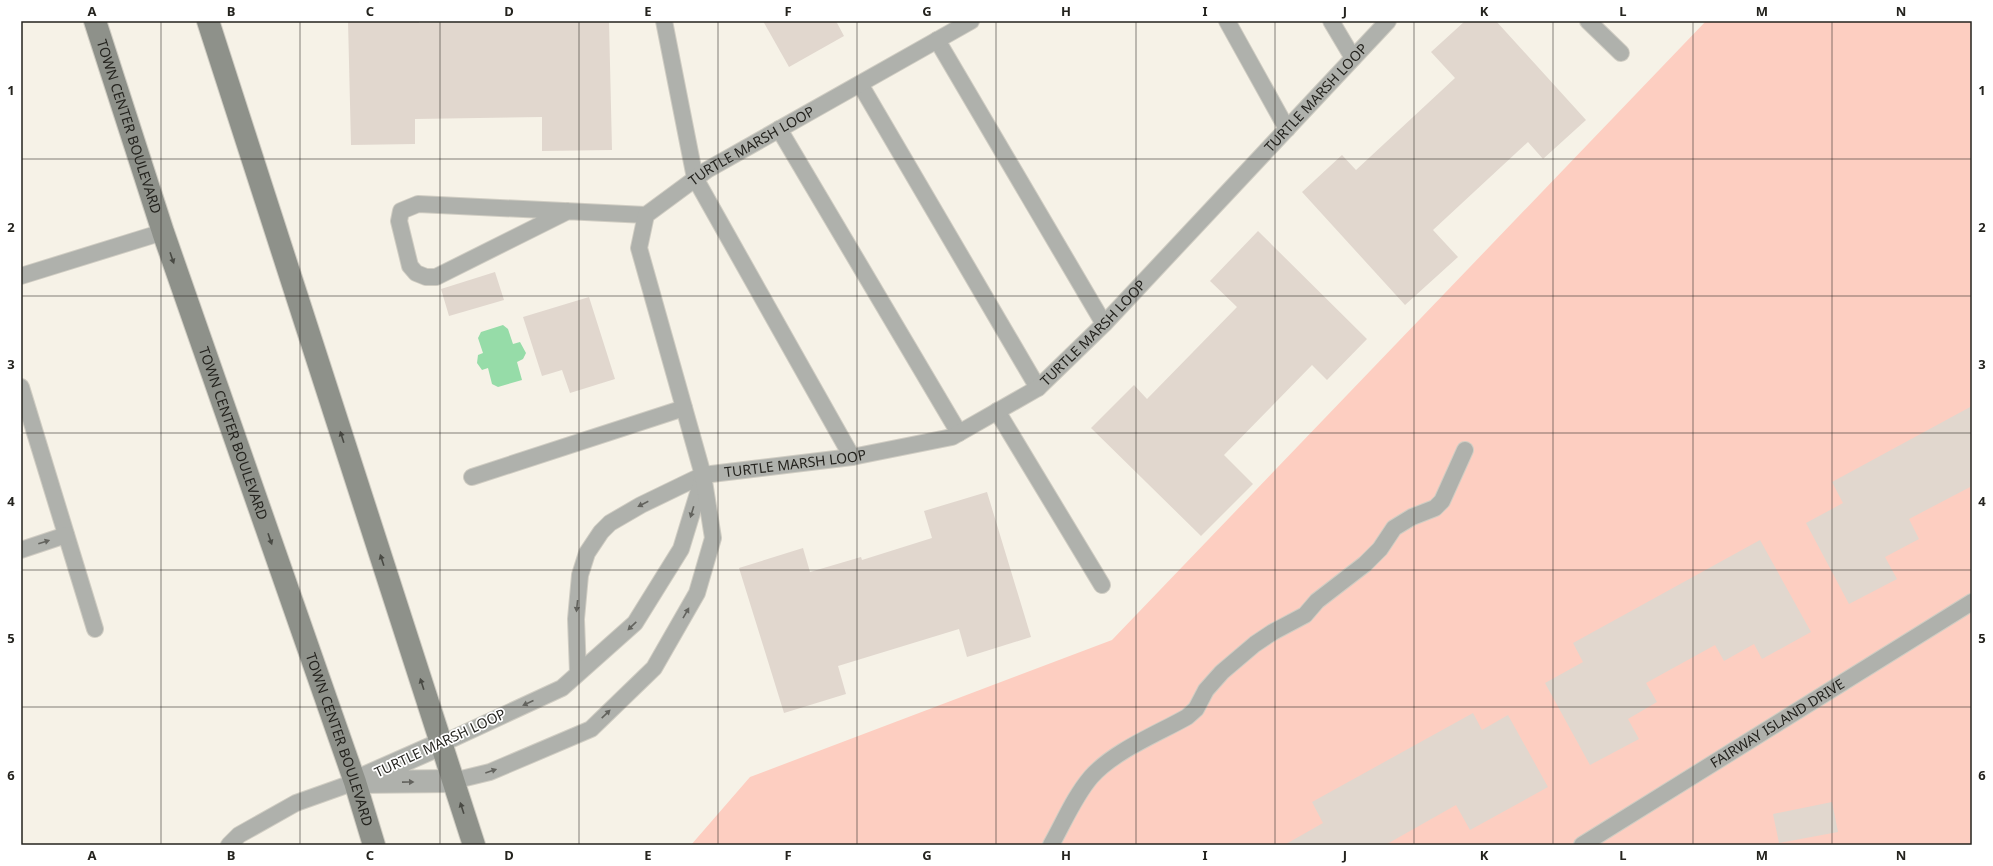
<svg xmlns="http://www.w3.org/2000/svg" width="1993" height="866" font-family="'Noto Sans',sans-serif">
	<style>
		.green { fill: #fdcec1 }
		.water { fill: #96dca8 }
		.building { fill: #e1d7ce }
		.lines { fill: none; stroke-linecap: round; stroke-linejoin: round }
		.service-casing { stroke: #d0cdc3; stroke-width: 18 }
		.minor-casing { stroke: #d0cdc3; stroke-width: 24 }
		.secondary-casing { stroke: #d0cdc3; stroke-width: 24 }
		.service { stroke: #afb1ac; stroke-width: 16 }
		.minor { stroke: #afb1ac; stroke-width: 22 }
		.secondary { stroke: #8e918a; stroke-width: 22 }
		.oneway { fill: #494a44 }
		.oneway2 { fill: #63635e }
		.grid { fill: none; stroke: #24231e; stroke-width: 1; stroke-opacity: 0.55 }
		.labels { text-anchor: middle; stroke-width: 3.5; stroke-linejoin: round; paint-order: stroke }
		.street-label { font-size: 14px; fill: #24231e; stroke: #fff }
		.neatline { fill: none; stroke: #24231e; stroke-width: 1.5 }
		.grid-label { font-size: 13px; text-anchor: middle; font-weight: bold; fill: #24231e }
	</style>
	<rect width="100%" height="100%" fill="#f6f2e7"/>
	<path class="green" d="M 1706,21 L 1972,21 L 1972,845 L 691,845 L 750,777 L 1112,640 Z"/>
	<path class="water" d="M 503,325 L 508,329 L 513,344 L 520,342 L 526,353 L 523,359 L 517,362 L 522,380 L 498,387 L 492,384 L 488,368 L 482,370 L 477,363 L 478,355 L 483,353 L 478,338 L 481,332 Z"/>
	<path class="building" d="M 348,21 L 419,21 L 419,23 L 609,21 L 612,150 L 542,151 L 542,117 L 415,119 L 415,144 L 351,145 Z
		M 763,21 L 836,21 L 844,36 L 789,67 Z
		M 1465,21 L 1496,21 L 1586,120 L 1543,159 L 1528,142 L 1433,230 L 1458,257 L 1405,305 L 1302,192 L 1342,155 L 1356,170 L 1455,78 L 1431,52 Z
		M 1258,231 L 1367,339 L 1327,380 L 1312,365 L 1224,455 L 1253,484 L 1201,536 L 1091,428 L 1134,385 L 1147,399 L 1237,307 L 1210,281 Z
		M 495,272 L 504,300 L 449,316 L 441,289 Z
		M 589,297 L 615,379 L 570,393 L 562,370 L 542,376 L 523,317 Z
		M 1972,406 L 1972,486 L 1909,519 L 1919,539 L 1885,557 L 1897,579 L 1849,604 L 1806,523 L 1843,503 L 1832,482 Z
		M 987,492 L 1031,637 L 967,657 L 959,629 L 838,666 L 846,694 L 784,713 L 739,568 L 803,548 L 810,572 L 861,557 L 862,560 L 932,538 L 924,511 Z
		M 1760,540 L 1811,632 L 1762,659 L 1754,644 L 1724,661 L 1715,645 L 1646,683 L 1657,702 L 1628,719 L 1639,739 L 1590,765 L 1545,683 L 1583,662 L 1573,643 Z
		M 1473,713 L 1482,730 L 1508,715 L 1548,787 L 1470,830 L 1456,805 L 1387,844 L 1388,845 L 1287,845 L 1286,844 L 1323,823 L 1312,802 Z
		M 1832,802 L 1838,832 L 1779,843 L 1773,814 Z"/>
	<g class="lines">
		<defs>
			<g id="service">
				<path d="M 664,21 L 695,178 L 852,457"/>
				<path d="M 1227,21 L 1287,129"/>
				<path d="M 1331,21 L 1353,58"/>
				<path d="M 1588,21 L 1621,53"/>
				<path d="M 937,40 L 1104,324"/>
				<path d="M 860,84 L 1038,388"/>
				<path d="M 779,129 L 959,433"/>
				<path d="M 568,211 L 436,277 L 426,277 L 416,273 L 410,266 L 399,221 L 401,211 L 418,204 L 646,215"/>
				<path d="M 21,276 L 163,232"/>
				<path d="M 21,387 L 95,629"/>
				<path d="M 997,411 L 1102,585"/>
				<path d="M 472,477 L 684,408"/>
				<path d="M 21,550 L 66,535"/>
				<path id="s1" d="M 578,673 L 576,619 L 580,575 L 587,553 L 601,532 L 610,523 L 641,505 L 703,475 L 852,457 L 952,437 L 1038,388 L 1104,324 L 1388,21"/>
				<path d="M 441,744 L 562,688 L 635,623 L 681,549 L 702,480"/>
				<path id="s2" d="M 453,781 L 490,772 L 591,729 L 654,668 L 697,593 L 713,538 L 703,475 L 639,248 L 646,215 L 707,170 L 971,21"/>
				<path d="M 229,845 L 239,835 L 296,803 L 355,782"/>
				<path d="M 1051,845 C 1064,822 1074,797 1091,777 C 1114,751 1157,734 1187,717 L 1196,709 L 1206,690 L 1222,672 L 1255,644 L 1273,632 L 1305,615 L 1317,601 L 1365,564 L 1380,549 L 1394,528 L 1412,517 L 1435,508 L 1442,501 L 1465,450"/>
				<path id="s3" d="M 1582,845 L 1972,602"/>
			</g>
			<path id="minor" d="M 364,778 L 441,744
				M 355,782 L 453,781"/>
			<g id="secondary">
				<path id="s4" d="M 95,21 L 163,232 L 355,782 L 374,845"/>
				<path d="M 208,21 L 474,845"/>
			</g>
		</defs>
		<use href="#service" class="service-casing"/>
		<use href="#minor" class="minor-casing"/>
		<use href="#secondary" class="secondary-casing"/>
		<use href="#service" class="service"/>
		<use href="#minor" class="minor"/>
		<use href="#secondary" class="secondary"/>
	</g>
	<defs><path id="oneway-solid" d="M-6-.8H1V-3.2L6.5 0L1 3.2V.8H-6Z"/></defs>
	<g class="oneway">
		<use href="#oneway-solid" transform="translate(172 258) rotate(71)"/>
		<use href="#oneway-solid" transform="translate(342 437) rotate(-108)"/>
		<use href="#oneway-solid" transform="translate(270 539) rotate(71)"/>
		<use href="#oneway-solid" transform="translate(382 560) rotate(-108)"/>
		<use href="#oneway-solid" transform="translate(422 684) rotate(-108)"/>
		<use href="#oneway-solid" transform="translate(462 808) rotate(-108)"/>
	</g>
	<g class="oneway2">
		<use href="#oneway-solid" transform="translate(643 504) rotate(153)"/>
		<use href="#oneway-solid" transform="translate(692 512) rotate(107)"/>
		<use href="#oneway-solid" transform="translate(44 542) rotate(-18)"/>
		<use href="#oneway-solid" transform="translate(577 606) rotate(96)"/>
		<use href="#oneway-solid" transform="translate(686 613) rotate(-60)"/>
		<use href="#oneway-solid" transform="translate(632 626) rotate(136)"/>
		<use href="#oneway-solid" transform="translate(528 703) rotate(156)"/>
		<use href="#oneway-solid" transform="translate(606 714) rotate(-44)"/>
		<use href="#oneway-solid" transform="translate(491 771) rotate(-19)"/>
		<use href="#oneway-solid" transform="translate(408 782) rotate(-1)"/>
	</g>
	<path class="grid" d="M 161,21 L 161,845M 300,21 L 300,845M 440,21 L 440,845M 579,21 L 579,845M 718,21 L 718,845M 857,21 L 857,845M 996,21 L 996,845M 1136,21 L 1136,845M 1275,21 L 1275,845M 1414,21 L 1414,845M 1553,21 L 1553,845M 1693,21 L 1693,845M 1832,21 L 1832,845M 21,159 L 1972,159M 21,296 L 1972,296M 21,433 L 1972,433M 21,570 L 1972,570M 21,707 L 1972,707"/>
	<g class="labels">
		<g class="street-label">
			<text dy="5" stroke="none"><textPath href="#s1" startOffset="1017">TURTLE MARSH LOOP</textPath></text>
			<text dy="5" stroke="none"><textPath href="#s4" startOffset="111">TOWN CENTER BOULEVARD</textPath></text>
			<text dy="5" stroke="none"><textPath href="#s2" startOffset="839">TURTLE MARSH LOOP</textPath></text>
			<text dy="5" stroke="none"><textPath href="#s1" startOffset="693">TURTLE MARSH LOOP</textPath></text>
			<text dy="5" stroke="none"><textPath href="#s4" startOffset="435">TOWN CENTER BOULEVARD</textPath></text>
			<text dy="5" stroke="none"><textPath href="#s1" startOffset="357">TURTLE MARSH LOOP</textPath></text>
			<text dy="5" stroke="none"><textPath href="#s3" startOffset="230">FAIRWAY ISLAND DRIVE</textPath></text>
			<text dy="5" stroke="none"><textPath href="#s4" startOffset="759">TOWN CENTER BOULEVARD</textPath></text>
			<text transform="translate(440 743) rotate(-25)" y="5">TURTLE MARSH LOOP</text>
		</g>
	</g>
	<rect width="1993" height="866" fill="none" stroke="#ffffff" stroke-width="44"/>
	<rect x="22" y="22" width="1949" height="822" class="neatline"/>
	<g class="grid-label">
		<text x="92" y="16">A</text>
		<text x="231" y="16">B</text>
		<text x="370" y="16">C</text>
		<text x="509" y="16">D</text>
		<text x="648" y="16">E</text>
		<text x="788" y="16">F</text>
		<text x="927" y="16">G</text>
		<text x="1066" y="16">H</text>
		<text x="1205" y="16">I</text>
		<text x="1345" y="16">J</text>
		<text x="1484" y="16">K</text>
		<text x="1623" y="16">L</text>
		<text x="1762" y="16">M</text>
		<text x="1901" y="16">N</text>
		<text x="11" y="95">1</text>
		<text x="1982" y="95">1</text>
		<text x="11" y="232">2</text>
		<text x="1982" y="232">2</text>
		<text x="11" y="369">3</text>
		<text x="1982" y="369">3</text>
		<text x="11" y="506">4</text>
		<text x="1982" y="506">4</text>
		<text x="11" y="643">5</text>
		<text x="1982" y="643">5</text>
		<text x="11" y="780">6</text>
		<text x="1982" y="780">6</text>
		<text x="92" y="860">A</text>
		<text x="231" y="860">B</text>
		<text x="370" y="860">C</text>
		<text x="509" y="860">D</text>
		<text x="648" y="860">E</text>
		<text x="788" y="860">F</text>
		<text x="927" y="860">G</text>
		<text x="1066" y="860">H</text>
		<text x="1205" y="860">I</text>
		<text x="1345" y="860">J</text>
		<text x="1484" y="860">K</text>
		<text x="1623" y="860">L</text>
		<text x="1762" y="860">M</text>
		<text x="1901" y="860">N</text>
	</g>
</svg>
